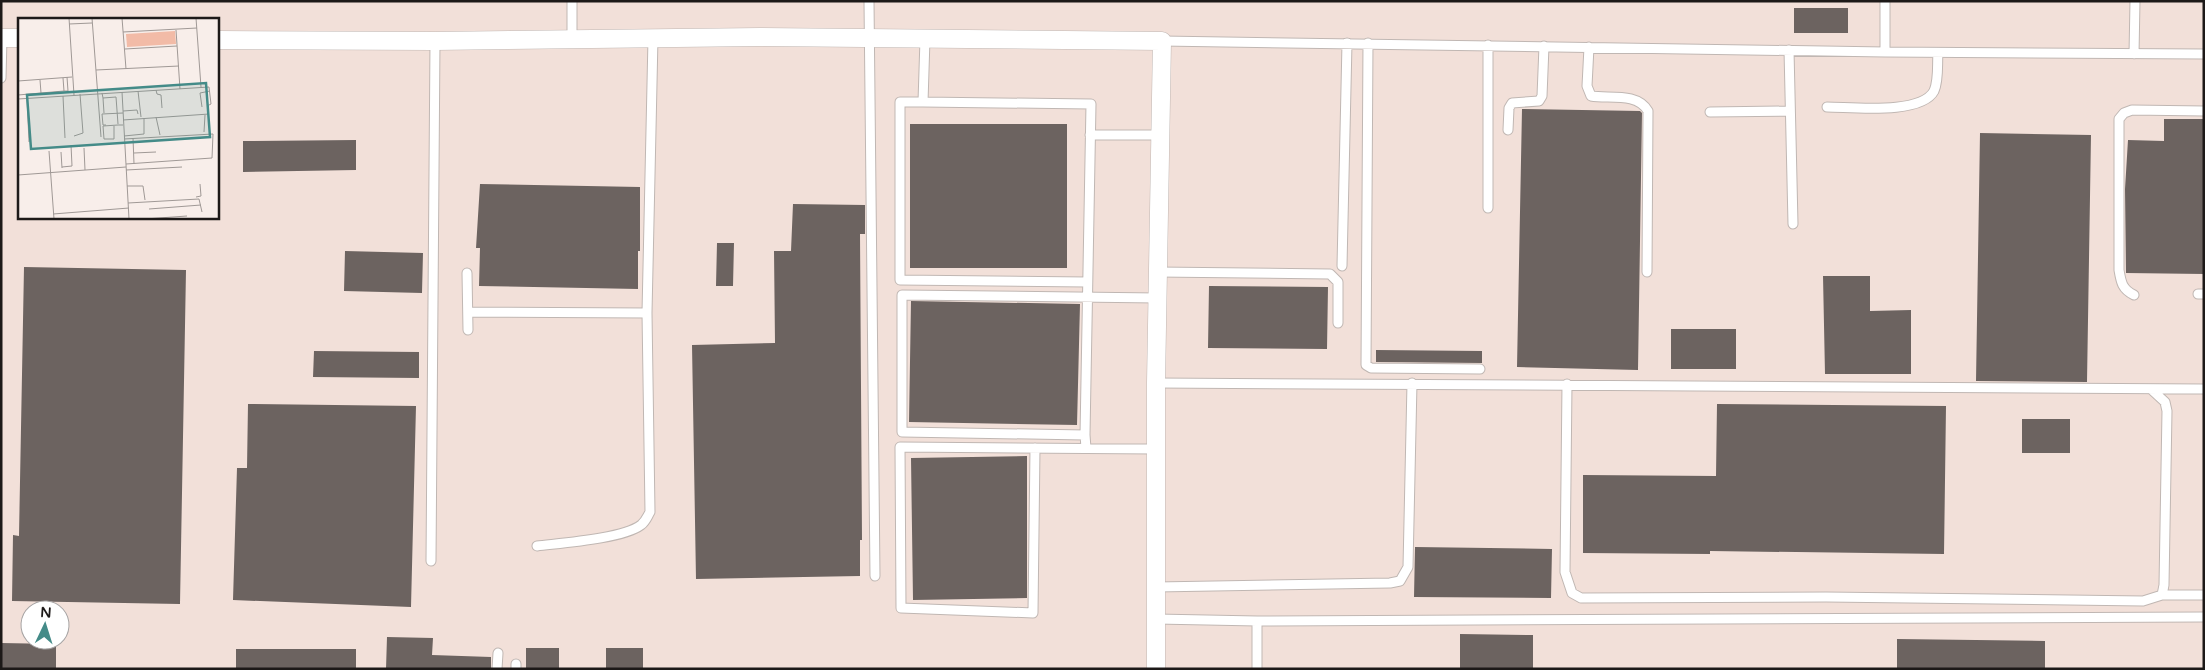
<svg xmlns="http://www.w3.org/2000/svg" width="2205" height="670" font-family="'Varela Round',sans-serif">
	<style>
		.built { fill: #f2e0d9; fill-rule: evenodd }
		.building { fill: #6c6360 }
		.lines { fill: none; stroke-linecap: round; stroke-linejoin: round }
		.service-casing { stroke: #c0b7b3; stroke-width: 11 }
		.minor-casing { stroke: #c0b7b3; stroke-width: 19 }
		.service { stroke: #fff; stroke-width: 9 }
		.minor { stroke: #fff; stroke-width: 18 }
		.inset-road { fill: none; stroke: #a09996; stroke-width: 1 }
		.view { fill: #448b88; fill-opacity: 0.15; stroke: #448b88; stroke-width: 2.5 }
		.inset-edge { fill: none; stroke: #1d1918; stroke-width: 2.5 }
	</style>
	<rect width="100%" height="100%" fill="#f8eeea"/>
	<path class="built" d="M 1,1 L 2204,1 L 2204,669 L 1,669 ZM 19,19 L 218,19 L 218,218 L 19,218 ZM 30,610 L 60,610 L 60,640 L 30,640 Z"/>
	<path class="building" d="M 1794,8 L 1848,8 L 1848,33 L 1794,33 Z
		M 1522,109 L 1640,111 L 1642,113 L 1638,370 L 1517,367 Z
		M 2164,119 L 2204,119 L 2204,274 L 2126,273 L 2125,189 L 2128,140 L 2164,141 Z
		M 910,124 L 1067,124 L 1067,268 L 910,268 Z
		M 1980,133 L 2091,135 L 2087,382 L 1976,381 Z
		M 356,140 L 356,170 L 243,172 L 243,141 Z
		M 480,184 L 640,187 L 640,251 L 638,251 L 638,289 L 479,286 L 480,248 L 476,248 Z
		M 793,204 L 865,205 L 865,234 L 860,234 L 862,540 L 860,540 L 860,576 L 696,579 L 692,345 L 775,343 L 774,251 L 791,251 Z
		M 717,243 L 734,243 L 733,286 L 716,286 Z
		M 345,251 L 423,253 L 422,293 L 344,291 Z
		M 24,267 L 186,270 L 180,604 L 12,601 L 13,535 L 19,536 Z
		M 1823,276 L 1870,276 L 1870,311 L 1911,310 L 1911,374 L 1825,374 Z
		M 1209,286 L 1328,287 L 1327,349 L 1208,348 Z
		M 911,301 L 1080,304 L 1077,425 L 909,422 Z
		M 1671,329 L 1736,329 L 1736,369 L 1671,369 Z
		M 1376,350 L 1482,351 L 1482,363 L 1376,362 Z
		M 314,351 L 419,352 L 419,378 L 313,377 Z
		M 248,404 L 416,406 L 411,607 L 233,600 L 237,468 L 247,468 Z
		M 1717,404 L 1946,406 L 1944,554 L 1710,551 L 1710,554 L 1583,553 L 1583,475 L 1716,476 Z
		M 2022,419 L 2070,419 L 2070,453 L 2022,453 Z
		M 1027,456 L 1027,598 L 913,600 L 911,458 Z
		M 1415,547 L 1552,549 L 1551,598 L 1414,597 Z
		M 1460,634 L 1533,635 L 1533,669 L 1460,669 Z
		M 387,637 L 433,638 L 432,655 L 491,657 L 491,669 L 386,669 Z
		M 1897,639 L 2045,641 L 2045,669 L 1897,669 Z
		M 1,643 L 56,644 L 56,669 L 1,669 Z
		M 526,648 L 559,648 L 559,669 L 526,669 Z
		M 606,648 L 643,648 L 643,669 L 606,669 Z
		M 236,649 L 356,649 L 356,669 L 236,669 Z"/>
	<g class="lines">
		<defs>
			<path id="service" d="M 869,1 L 875,576
				M 925,39 L 923,102 L 1091,104 L 1085,435
				M 572,40 L 572,1
				M 1162,41 L 1885,52 L 2204,54
				M 1368,43 L 1366,365 L 1371,368 L 1480,369
				M 1488,45 L 1488,208
				M 1589,47 L 1587,86 L 1591,96 C 1609,99 1637,92 1648,111 L 1647,272
				M 1789,50 L 1793,224
				M 1885,52 L 1885,1
				M 2134,54 L 2135,1
				M 1,78 L 2,38
				M 923,102 L 900,102 L 900,280 L 1087,282
				M 1827,107 C 1852,107 1921,115 1934,91 C 1939,80 1937,64 1938,53
				M 1710,112 L 1790,111
				M 1508,130 L 1509,108 L 1512,103 L 1539,101 L 1542,96 L 1544,46
				M 1090,135 L 1159,135
				M 1342,266 L 1347,43
				M 1157,272 L 1330,274 L 1338,282 L 1338,323
				M 467,273 L 468,330
				M 2198,294 L 2204,294
				M 2134,295 C 2122,289 2121,282 2119,270 L 2119,119 L 2124,113 L 2132,110 L 2204,111
				M 468,312 L 647,313
				M 1156,383 L 2204,389
				M 1567,384 L 1565,572 L 1572,593 L 1581,598 L 1826,597 L 2143,601 L 2162,595 L 2164,585 L 2167,411 L 2165,402 L 2152,390
				M 1035,448 L 1033,613 L 901,608 L 900,447 L 1156,449
				M 1086,448 L 1085,435 L 902,432 L 902,295 L 1157,298
				M 537,546 C 561,543 622,539 641,525 C 646,521 647,517 650,512 L 647,313 L 653,38
				M 431,561 L 435,41
				M 1156,587 L 1390,583 L 1400,581 L 1408,567 L 1412,383
				M 2162,595 L 2204,595
				M 1156,619 L 1257,621 L 2204,617
				M 1257,621 L 1257,669
				M 516,664 L 516,669
				M 497,669 L 498,653"/>
			<path id="minor" d="M 1,38 L 19,38
				M 218,40 L 435,41 L 760,37 L 1162,41 L 1156,383 L 1156,669"/>
		</defs>
		<use href="#service" class="service-casing"/>
		<use href="#minor" class="minor-casing"/>
		<use href="#service" class="service"/>
		<use href="#minor" class="minor"/>
	</g>
	<g transform="translate(18 18)">
		<rect width="201" height="201" fill="#f8eeea"/>
		<path d="M 157,13 L 158,26 L 109,29 L 108,16 Z" fill="#f2bba7"/>
		<path class="inset-road" d="M 51,0 L 56,77M 74,0 L 83,119M 104,0 L 108,51M 178,0 L 183,69M 51,6 L 74,5M 158,12 L 162,71M 105,14 L 179,10M 107,31 L 159,28M 78,52 L 161,48M 22,62 L 23,75 L 46,73 L 45,60M 0,63 L 54,59M 138,72 L 139,76 L 143,77 L 144,90M 46,73 L 50,73 L 49,59M 120,73 L 123,99M 104,74 L 111,201M 84,75 L 85,80 L 98,79 L 100,106M 0,77 L 23,75M 45,78 L 47,120M 9,80 L 11,124M 85,80 L 86,95M 0,81 L 191,69 L 193,86 L 189,88M 184,89 L 182,75 L 192,73M 105,93 L 119,92 L 120,96M 138,99 L 142,117M 105,102 L 191,96M 88,107 L 85,107 L 84,96 L 105,95M 96,108 L 96,121 L 86,121 L 85,108 L 100,107 L 105,107M 186,114 L 187,97M 56,118 L 65,115 L 62,76M 106,118 L 126,116 L 126,100M 115,120 L 116,146M 106,121 L 195,116 L 194,140 L 108,146M 66,130 L 67,152M 31,133 L 36,201M 43,134 L 44,150M 116,135 L 138,134M 44,149 L 54,148 L 53,127M 108,152 L 164,149M 0,157 L 108,149M 109,168 L 125,168 L 127,182M 178,179 L 183,178 L 182,166M 110,185 L 181,181 L 184,194M 131,191 L 183,187M 35,196 L 111,190M 127,201 L 169,198"/>
		<path class="view" d="M 188,65 L 192,119 L 13,131 L 9,77 Z"/>
		<rect width="201" height="201" class="inset-edge"/>
	</g>
	<rect width="2205" height="670" fill="none" stroke="#1d1918" stroke-width="5"/>
	<g transform="translate(45 625) rotate(4)"><circle r="24" fill="#ffffff" stroke="#a5a3a3"/>
	<path d="M0-4L9 19L0 12L-9 19Z" fill="#448b88"/>
	<text y="-8" font-size="14" font-weight="bold" text-anchor="middle" fill="#1d1918">N</text>
	</g>
</svg>
